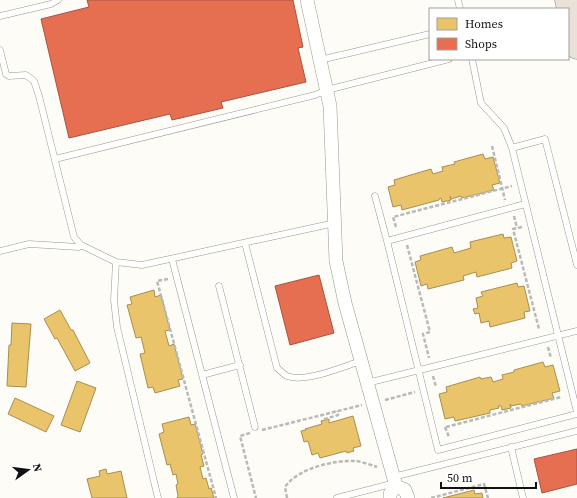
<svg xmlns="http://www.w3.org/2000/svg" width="577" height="498" font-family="'Source Serif 4',serif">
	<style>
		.homes { fill: #e9c46a; stroke: #a88e4f }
		.shops { fill: #e76f51; stroke: #a7533e }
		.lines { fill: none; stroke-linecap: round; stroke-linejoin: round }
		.lane-casing { stroke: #979795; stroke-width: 7 }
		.street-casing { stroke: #979795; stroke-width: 14 }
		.highway-casing { stroke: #858482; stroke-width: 23 }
		.path { stroke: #b9b9b8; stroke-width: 2.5; stroke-dasharray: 4 2; stroke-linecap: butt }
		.lane { stroke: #fffffe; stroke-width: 6 }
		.street { stroke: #fffffe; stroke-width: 13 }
		.highway { stroke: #eae1d8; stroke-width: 22 }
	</style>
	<rect width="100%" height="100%" fill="#fdfcf7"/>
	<path class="homes" d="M 483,154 L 485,159 L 493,157 L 500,183 L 492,185 L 494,190 L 462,198 L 461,196 L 451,199 L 450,196 L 451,200 L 442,202 L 441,198 L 439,199 L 439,200 L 402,210 L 401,205 L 393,207 L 388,187 L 395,185 L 394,180 L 431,169 L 433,174 L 443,171 L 442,167 L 455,164 L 454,162 Z
		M 503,234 L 504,238 L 511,237 L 517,261 L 511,263 L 512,268 L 477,277 L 476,272 L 463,276 L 464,280 L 428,289 L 427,284 L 421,286 L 415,262 L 421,260 L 420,256 L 452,247 L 454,253 L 471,248 L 470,242 Z
		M 517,283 L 518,287 L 524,286 L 530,311 L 524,312 L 525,318 L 490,327 L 489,321 L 481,323 L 479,313 L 475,314 L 473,309 L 478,308 L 476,298 L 483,296 L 481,292 Z
		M 154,290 L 155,297 L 161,295 L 170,330 L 165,331 L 169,346 L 174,344 L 183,379 L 178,380 L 180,386 L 155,393 L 153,387 L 148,388 L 140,354 L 145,353 L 141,337 L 136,338 L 127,305 L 132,304 L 130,297 Z
		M 60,310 L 71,330 L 73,330 L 90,363 L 75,371 L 57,338 L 55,339 L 44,319 Z
		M 12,323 L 31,324 L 26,387 L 7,386 L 9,345 L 11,345 Z
		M 543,362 L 545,367 L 553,365 L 560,391 L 552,393 L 554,398 L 522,406 L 521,404 L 511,406 L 510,404 L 511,408 L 502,410 L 501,406 L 498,406 L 499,408 L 490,410 L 490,413 L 455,421 L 454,417 L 445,419 L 439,394 L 447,392 L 446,387 L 480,377 L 481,379 L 491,377 L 493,382 L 503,379 L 502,375 L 514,372 L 514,370 Z
		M 77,381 L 96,388 L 80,432 L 61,425 Z
		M 15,398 L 54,416 L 46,432 L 8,414 Z
		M 353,416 L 361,446 L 353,448 L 354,451 L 347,453 L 346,451 L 320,458 L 318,453 L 312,455 L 308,441 L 304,442 L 301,431 L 306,430 L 305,429 L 322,424 L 321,421 L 329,419 L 329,423 Z
		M 189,417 L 191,425 L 195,424 L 203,454 L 201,455 L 204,466 L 200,467 L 203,479 L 206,478 L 209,489 L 211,488 L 214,498 L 177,498 L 178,496 L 176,485 L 178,484 L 176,474 L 173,475 L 170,464 L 167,465 L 159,434 L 164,432 L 162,424 Z
		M 106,469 L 107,474 L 121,471 L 127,498 L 92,498 L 87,479 L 100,476 L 99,471 Z
		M 474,490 L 475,494 L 482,493 L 483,498 L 443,498 Z"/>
	<path class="shops" d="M 87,0 L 293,0 L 303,47 L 298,48 L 306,82 L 221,102 L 223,108 L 172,120 L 170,114 L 69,138 L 41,19 L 89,7 Z
		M 319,275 L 334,333 L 290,345 L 275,286 Z
		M 577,449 L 577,484 L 542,493 L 534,459 Z"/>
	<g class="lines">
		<defs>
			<path id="lane" d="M 458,0 L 460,9
				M 0,16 L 51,4 L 58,0
				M 0,50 L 6,74 L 9,76 L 26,75 L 34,81 L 39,96 L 74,237 L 81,245 L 116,262 L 142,265 L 335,223
				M 472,59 L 481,103 L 504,128 L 512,148 L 577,412
				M 320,60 L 430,34
				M 512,148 L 545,139 L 577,265
				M 55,159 L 315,95 L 327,90 L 449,59
				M 375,196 L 387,241
				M 525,204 L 387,241 L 438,450 L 577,414
				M 245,243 L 277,368 C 280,370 283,374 287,376 C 306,383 342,367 361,361
				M 0,251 L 29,244 L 79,247 L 81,245
				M 172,259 L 234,498
				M 116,262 L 114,300 L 117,327 L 158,498
				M 219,286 L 255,427
				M 202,375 L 240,365
				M 367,383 L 577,331
				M 511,447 L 523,498
				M 393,477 L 577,431
				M 337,498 L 395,483"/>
			<path id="street" d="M 307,0 L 330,106 L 336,261 L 345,303 L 396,486
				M 396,486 L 405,490 L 408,498
				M 390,498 L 390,494 L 396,486"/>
			<path id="highway" d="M 566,0 L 577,48"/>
		</defs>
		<use href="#lane" class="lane-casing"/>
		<use href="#street" class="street-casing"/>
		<use href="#highway" class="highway-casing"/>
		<path class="path" d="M 492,146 L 505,200
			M 514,216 L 517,228
			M 396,227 L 393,217 L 512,186
			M 522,227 L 513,229 L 539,329
			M 407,245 L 430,332 L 423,334 L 429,358
			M 168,279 L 157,281 L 216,498
			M 548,347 L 551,358
			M 433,376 L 436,387
			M 385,400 L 415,392
			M 325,420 L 325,419 L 338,415 L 337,411
			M 445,427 L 449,437
			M 446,427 L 561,397
			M 262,430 L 362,405
			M 250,433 L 240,436 L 256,498
			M 287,498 L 285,487 C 298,468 334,460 356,461 C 363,462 371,465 377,467
			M 431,498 L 484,484 L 488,498"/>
		<use href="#lane" class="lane"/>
		<use href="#street" class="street"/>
		<use href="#highway" class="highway"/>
	</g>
	<rect x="429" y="8" width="140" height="52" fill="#ffffff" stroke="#a0a0a0"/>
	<rect x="437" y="18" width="20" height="12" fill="#e9c46a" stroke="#a0a0a0"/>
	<text x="465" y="28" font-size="12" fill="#111111">Homes</text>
	<rect x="437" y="38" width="20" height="12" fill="#e76f51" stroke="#a0a0a0"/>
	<text x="465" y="48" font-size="12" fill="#111111">Shops</text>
	<g transform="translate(28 470) rotate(76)" stroke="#ffffff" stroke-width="3" paint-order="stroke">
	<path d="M0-3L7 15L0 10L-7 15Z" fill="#111111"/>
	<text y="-6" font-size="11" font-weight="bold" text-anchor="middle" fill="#111111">N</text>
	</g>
	<path d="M441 482v6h95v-6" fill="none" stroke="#111111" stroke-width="2"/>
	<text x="447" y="482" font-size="12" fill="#111111" stroke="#ffffff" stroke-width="3" paint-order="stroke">50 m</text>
</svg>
